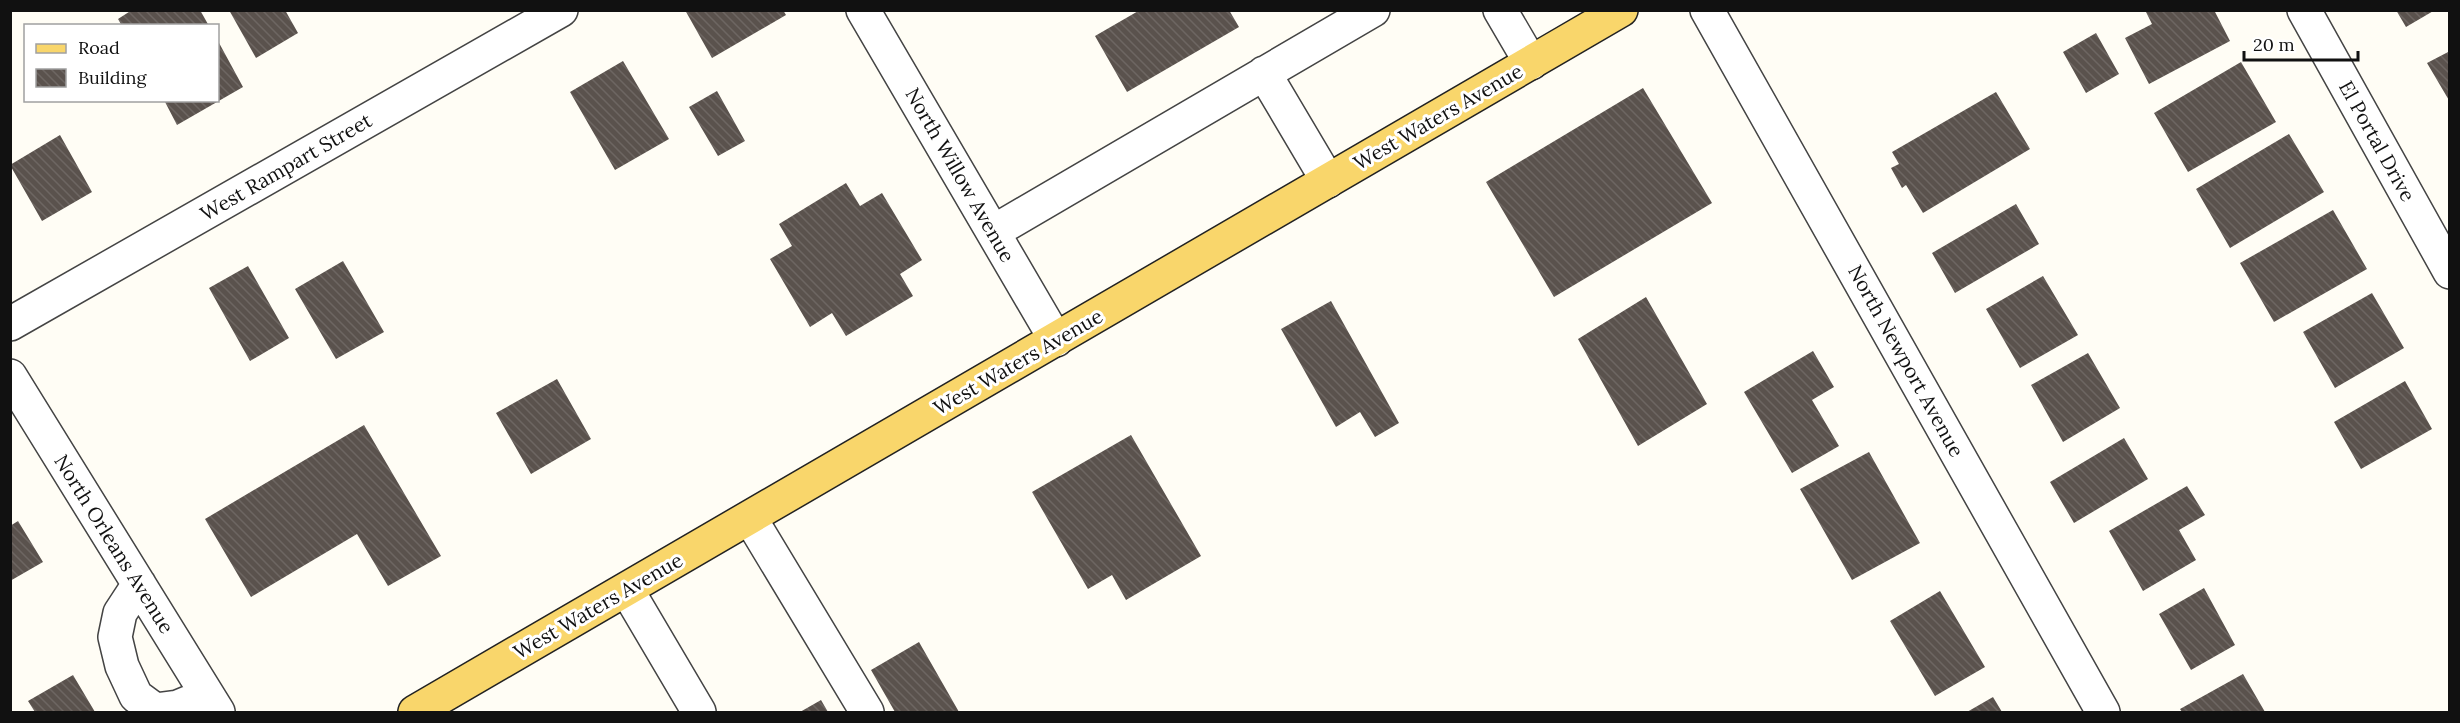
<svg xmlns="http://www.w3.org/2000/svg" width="2460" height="723" font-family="Lora,serif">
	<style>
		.building { fill: url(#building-back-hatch) }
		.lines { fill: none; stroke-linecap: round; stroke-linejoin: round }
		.minor-casing { stroke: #444; stroke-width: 36 }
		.major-casing { stroke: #222; stroke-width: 36 }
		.minor { stroke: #fff; stroke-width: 33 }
		.major { stroke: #f9d66b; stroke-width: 33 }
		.labels { text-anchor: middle; stroke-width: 6; stroke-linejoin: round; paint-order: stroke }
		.street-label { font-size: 20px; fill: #111; stroke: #fff }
	</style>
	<defs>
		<pattern id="building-back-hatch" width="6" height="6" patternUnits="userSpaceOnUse" patternTransform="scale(1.5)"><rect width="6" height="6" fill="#5a524d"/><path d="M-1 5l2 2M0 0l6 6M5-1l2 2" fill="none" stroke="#6d6662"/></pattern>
	</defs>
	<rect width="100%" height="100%" fill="#fffdf5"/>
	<path class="building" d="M 132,10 L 200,10 L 209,26 L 122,26 L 118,19 Z
		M 229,10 L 285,10 L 298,33 L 256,58 Z
		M 685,10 L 783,10 L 786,15 L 712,58 Z
		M 1140,10 L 1229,10 L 1239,27 L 1127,92 L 1095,36 Z
		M 2145,10 L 2214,10 L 2230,41 L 2149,84 L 2125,38 L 2152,24 Z
		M 2396,10 L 2435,10 L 2406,27 Z
		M 2096,33 L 2119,74 L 2086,93 L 2063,52 Z
		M 218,41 L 243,87 L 177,125 L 164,100 L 218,100 Z
		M 2450,51 L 2450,102 L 2427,63 Z
		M 623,61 L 669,139 L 615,170 L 570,92 Z
		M 2241,62 L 2276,122 L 2188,172 L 2154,113 Z
		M 1643,88 L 1712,203 L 1554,297 L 1486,182 Z
		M 717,91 L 745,141 L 718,156 L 689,107 Z
		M 1996,92 L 2030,149 L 1923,213 L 1906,185 L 1902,188 L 1891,168 L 1899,164 L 1892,152 Z
		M 2289,134 L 2324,192 L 2230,248 L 2196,189 Z
		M 60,135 L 92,192 L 42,221 L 10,165 Z
		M 846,183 L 860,206 L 882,193 L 922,260 L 900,274 L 913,296 L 846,336 L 832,313 L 810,327 L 770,259 L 792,246 L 779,224 Z
		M 2016,204 L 2039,244 L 1955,293 L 1932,253 Z
		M 2333,210 L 2367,269 L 2274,322 L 2240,263 Z
		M 343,261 L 384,332 L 336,359 L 295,289 Z
		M 248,266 L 289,338 L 250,361 L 209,288 Z
		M 2043,276 L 2078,335 L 2020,368 L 1986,309 Z
		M 2372,293 L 2404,348 L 2335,388 L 2303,332 Z
		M 1646,297 L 1707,404 L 1638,446 L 1578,339 Z
		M 1331,301 L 1399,423 L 1375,437 L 1360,412 L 1336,427 L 1281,329 Z
		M 1813,351 L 1834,387 L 1812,400 L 1839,446 L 1792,473 L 1744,392 Z
		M 2088,353 L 2120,408 L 2063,442 L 2031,385 Z
		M 557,379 L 591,439 L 531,474 L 496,413 Z
		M 2405,381 L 2432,429 L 2361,469 L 2334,422 Z
		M 364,425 L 441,556 L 388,586 L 357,534 L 251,597 L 205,519 Z
		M 1131,435 L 1201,556 L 1126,600 L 1112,575 L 1088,589 L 1032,492 Z
		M 2124,438 L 2148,479 L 2074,523 L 2050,482 Z
		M 1869,452 L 1920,543 L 1852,580 L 1800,489 Z
		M 2187,486 L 2205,515 L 2179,530 L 2196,560 L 2143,591 L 2109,531 Z
		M 18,521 L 43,562 L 10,581 L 10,526 Z
		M 2204,588 L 2235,645 L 2191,670 L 2159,614 Z
		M 1940,591 L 1985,667 L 1935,696 L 1890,621 Z
		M 919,642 L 959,712 L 895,712 L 871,670 Z
		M 2243,674 L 2265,712 L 2182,712 L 2180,709 Z
		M 73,675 L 95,712 L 35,712 L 28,701 Z
		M 1993,697 L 2002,712 L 1967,712 Z
		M 821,700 L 828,712 L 800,712 Z"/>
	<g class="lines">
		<defs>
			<path id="minor" d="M 863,10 L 1056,340
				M 1500,10 L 1531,63
				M 1707,10 L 2103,712
				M 2304,10 L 2450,272
				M 1264,73 L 1328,181
				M 993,232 L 1373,10
				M 10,324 L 561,10
				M 10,376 L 218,712
				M 750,518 L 867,712
				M 139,584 L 120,613 L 115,637 L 122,666 L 136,696 L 155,710 L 178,707 L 207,695
				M 627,590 L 699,712"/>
			<path id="major" d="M 415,712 L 1621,10"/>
		</defs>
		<use href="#minor" class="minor-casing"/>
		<use href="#major" class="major-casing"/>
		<use href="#minor" class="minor"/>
		<use href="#major" class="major"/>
	</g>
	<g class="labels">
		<g class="street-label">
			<text transform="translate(1438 117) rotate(-30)" y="7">West Waters Avenue</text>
			<text transform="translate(2377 141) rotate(61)" y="7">El Portal Drive</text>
			<text transform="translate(286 167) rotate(-30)" y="7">West Rampart Street</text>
			<text transform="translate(960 175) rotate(60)" y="7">North Willow Avenue</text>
			<text transform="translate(1906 361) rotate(61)" y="7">North Newport Avenue</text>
			<text transform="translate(1018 362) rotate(-30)" y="7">West Waters Avenue</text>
			<text transform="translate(114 544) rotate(58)" y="7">North Orleans Avenue</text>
			<text transform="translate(598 606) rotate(-30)" y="7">West Waters Avenue</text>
		</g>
	</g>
	<rect width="2460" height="723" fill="none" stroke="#111111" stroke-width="24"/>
	<rect x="24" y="24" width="195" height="78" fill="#ffffff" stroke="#a0a0a0" stroke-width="1.5"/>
	<rect x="36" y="44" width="30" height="9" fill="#f9d66b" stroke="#a0a0a0" stroke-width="1.5"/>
	<text x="78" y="54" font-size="18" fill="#111111">Road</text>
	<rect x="36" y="69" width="30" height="18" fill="url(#building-back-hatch)" stroke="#a0a0a0" stroke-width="1.5"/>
	<text x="78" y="84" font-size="18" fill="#111111">Building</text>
	<path d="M2244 51v9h114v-9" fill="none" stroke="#111111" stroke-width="3"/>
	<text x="2253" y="51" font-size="18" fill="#111111" stroke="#ffffff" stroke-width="4.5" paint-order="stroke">20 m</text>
</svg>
